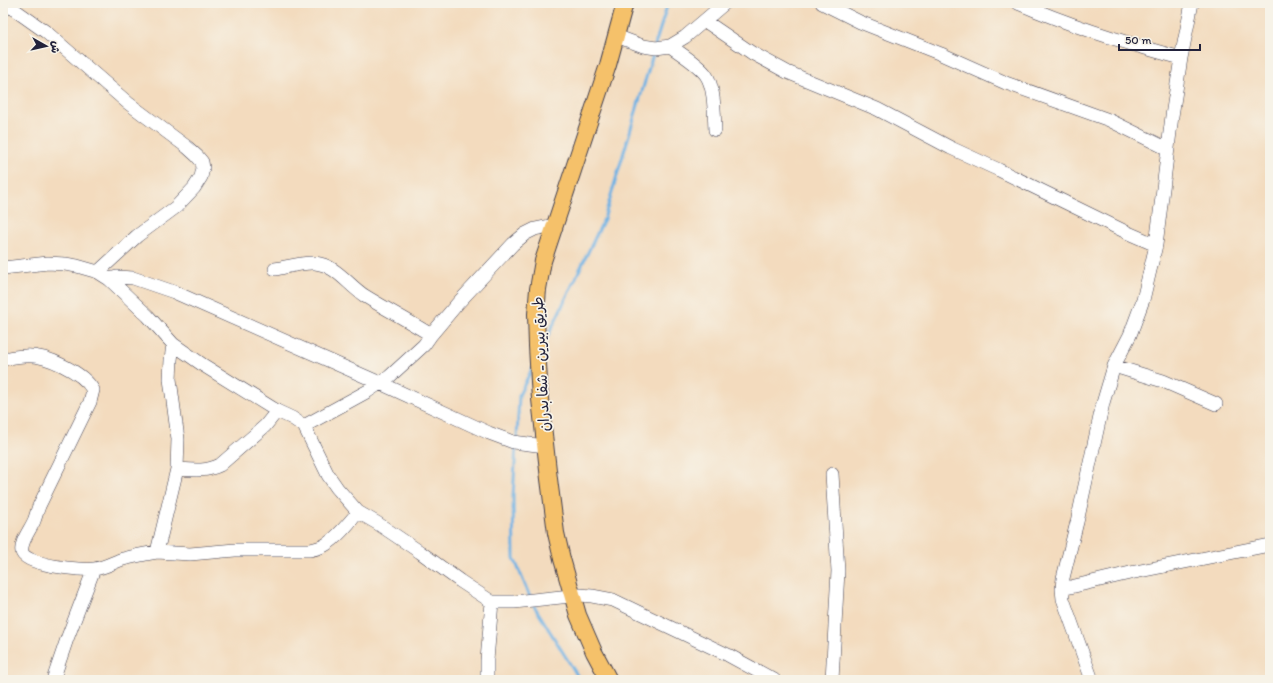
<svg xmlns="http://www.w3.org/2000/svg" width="1273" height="683" font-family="Itim,'Playpen Sans Arabic',sans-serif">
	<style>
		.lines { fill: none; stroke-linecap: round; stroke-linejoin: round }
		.stream { stroke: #6fb2e4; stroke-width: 3 }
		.minor-casing { stroke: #413e4f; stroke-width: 14 }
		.major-casing { stroke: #413e4f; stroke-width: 18 }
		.minor { stroke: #fff; stroke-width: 13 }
		.major { stroke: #f5c16b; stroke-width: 16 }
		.labels { text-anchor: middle; stroke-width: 3.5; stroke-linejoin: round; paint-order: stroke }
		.street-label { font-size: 15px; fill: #22223b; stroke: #f7f3e8 }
	</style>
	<rect width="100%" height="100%" fill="#f7f3e8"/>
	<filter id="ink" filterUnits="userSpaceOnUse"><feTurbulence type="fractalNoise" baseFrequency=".025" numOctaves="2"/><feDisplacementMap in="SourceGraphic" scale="8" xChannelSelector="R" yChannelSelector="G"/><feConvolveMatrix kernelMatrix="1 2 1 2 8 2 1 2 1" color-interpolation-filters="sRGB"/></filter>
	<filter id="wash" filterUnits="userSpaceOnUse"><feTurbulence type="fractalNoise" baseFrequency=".012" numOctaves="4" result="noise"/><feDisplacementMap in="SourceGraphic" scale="16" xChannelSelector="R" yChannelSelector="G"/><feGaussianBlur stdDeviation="0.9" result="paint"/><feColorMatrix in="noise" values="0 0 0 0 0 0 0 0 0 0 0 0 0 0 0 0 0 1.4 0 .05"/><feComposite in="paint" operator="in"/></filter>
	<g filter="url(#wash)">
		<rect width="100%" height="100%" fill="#f3dbbe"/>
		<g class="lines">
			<path class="stream" d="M 655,45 L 668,3
				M 543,346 L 604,219 L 654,51
				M 517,438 L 519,395 L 532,369
				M 516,446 L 513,497 L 514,558 L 530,597
				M 533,604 L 580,680"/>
		</g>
	</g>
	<g filter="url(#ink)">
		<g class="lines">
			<defs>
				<path id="minor" d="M 5,3 L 46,32 L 128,103 L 187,147 L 197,156 L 202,162 L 203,168 L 201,177 L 194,188 L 176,207 L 137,236 L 98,272
					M 822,3 L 860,22 L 941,54 L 1006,83 L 1109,120 L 1168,149
					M 1018,3 C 1071,26 1125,43 1181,58
					M 705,21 L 752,53 L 787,72 L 877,109 L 951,148 L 999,170 L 1126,232 L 1156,245
					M 616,36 L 643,46 L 656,48 L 670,46 L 685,37 L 725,3
					M 670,46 C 680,53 699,65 706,75 C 715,88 714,114 715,130
					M 3,268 L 48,263 L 65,264 L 77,266 L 98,272 L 109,279 L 148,316 L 173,344 L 203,365 L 277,411 L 292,418 L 304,426 L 328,475 L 337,488 L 358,512 L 377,523 L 420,552 L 460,581 L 492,602 L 514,602 L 580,595 L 592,596 L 613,600 L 728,655 L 774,680
					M 275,269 C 286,267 304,262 315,263 C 336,265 348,285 365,296 C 386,309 409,321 431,335
					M 109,279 L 117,277 L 133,278 L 174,292 L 380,383 L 489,433 L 513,442 L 545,446
					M 3,359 C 10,358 18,356 25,356 C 45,354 83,372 93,390 L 90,402 L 39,506 C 37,511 36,516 34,521 C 30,530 20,542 22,552 C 24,565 83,571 94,569 C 104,568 114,562 123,559 C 134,556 145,554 157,552 L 177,469 L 178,439 L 170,379 L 171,360 L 173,344
					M 1114,366 L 1163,381 L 1216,404
					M 304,426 L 368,391 L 389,377 L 424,345 L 431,335 L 458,303 L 513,244 L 525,234 L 535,229 L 554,225
					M 177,469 C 192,470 206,472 220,465 L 265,426 L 277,411
					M 157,552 L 190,554 L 235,550 L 310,550 C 315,549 320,548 325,545 C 337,538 349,523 358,512
					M 1062,589 L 1130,573 L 1270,545
					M 53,680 L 67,639 L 94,569
					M 487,680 L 487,660 L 492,602
					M 832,680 L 838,571 L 832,474
					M 1092,680 L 1063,599 L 1062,589 L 1063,578 L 1077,522 L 1103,403 L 1114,366 L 1130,335 L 1143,300 L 1156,245 L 1172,116 L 1181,58 L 1192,3"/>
				<path id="major" d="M 609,680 L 594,652 L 578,615 L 562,559 L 556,533 L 549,479 L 540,399 L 537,346 L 536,314 L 538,289 L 543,261 L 608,65 L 625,3"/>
			</defs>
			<use href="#minor" class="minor-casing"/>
			<use href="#major" class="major-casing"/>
			<use href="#minor" class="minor"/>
			<use href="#major" class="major"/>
		</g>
	</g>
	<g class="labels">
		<g class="street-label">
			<text transform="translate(541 364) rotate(-93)" y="5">طريق بيرين - شفا بدران</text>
		</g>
	</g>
	<rect width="1273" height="683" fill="none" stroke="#f7f3e8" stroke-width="16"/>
	<g transform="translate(46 46) rotate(98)" stroke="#f7f3e8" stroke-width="3" paint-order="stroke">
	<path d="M0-3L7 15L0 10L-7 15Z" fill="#22223b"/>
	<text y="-6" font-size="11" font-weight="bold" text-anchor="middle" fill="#22223b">ش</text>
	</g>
	<path d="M1119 44v6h81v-6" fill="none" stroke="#22223b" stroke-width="2"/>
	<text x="1125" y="44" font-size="12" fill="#22223b" stroke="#f7f3e8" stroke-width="3" paint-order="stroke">50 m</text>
</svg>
